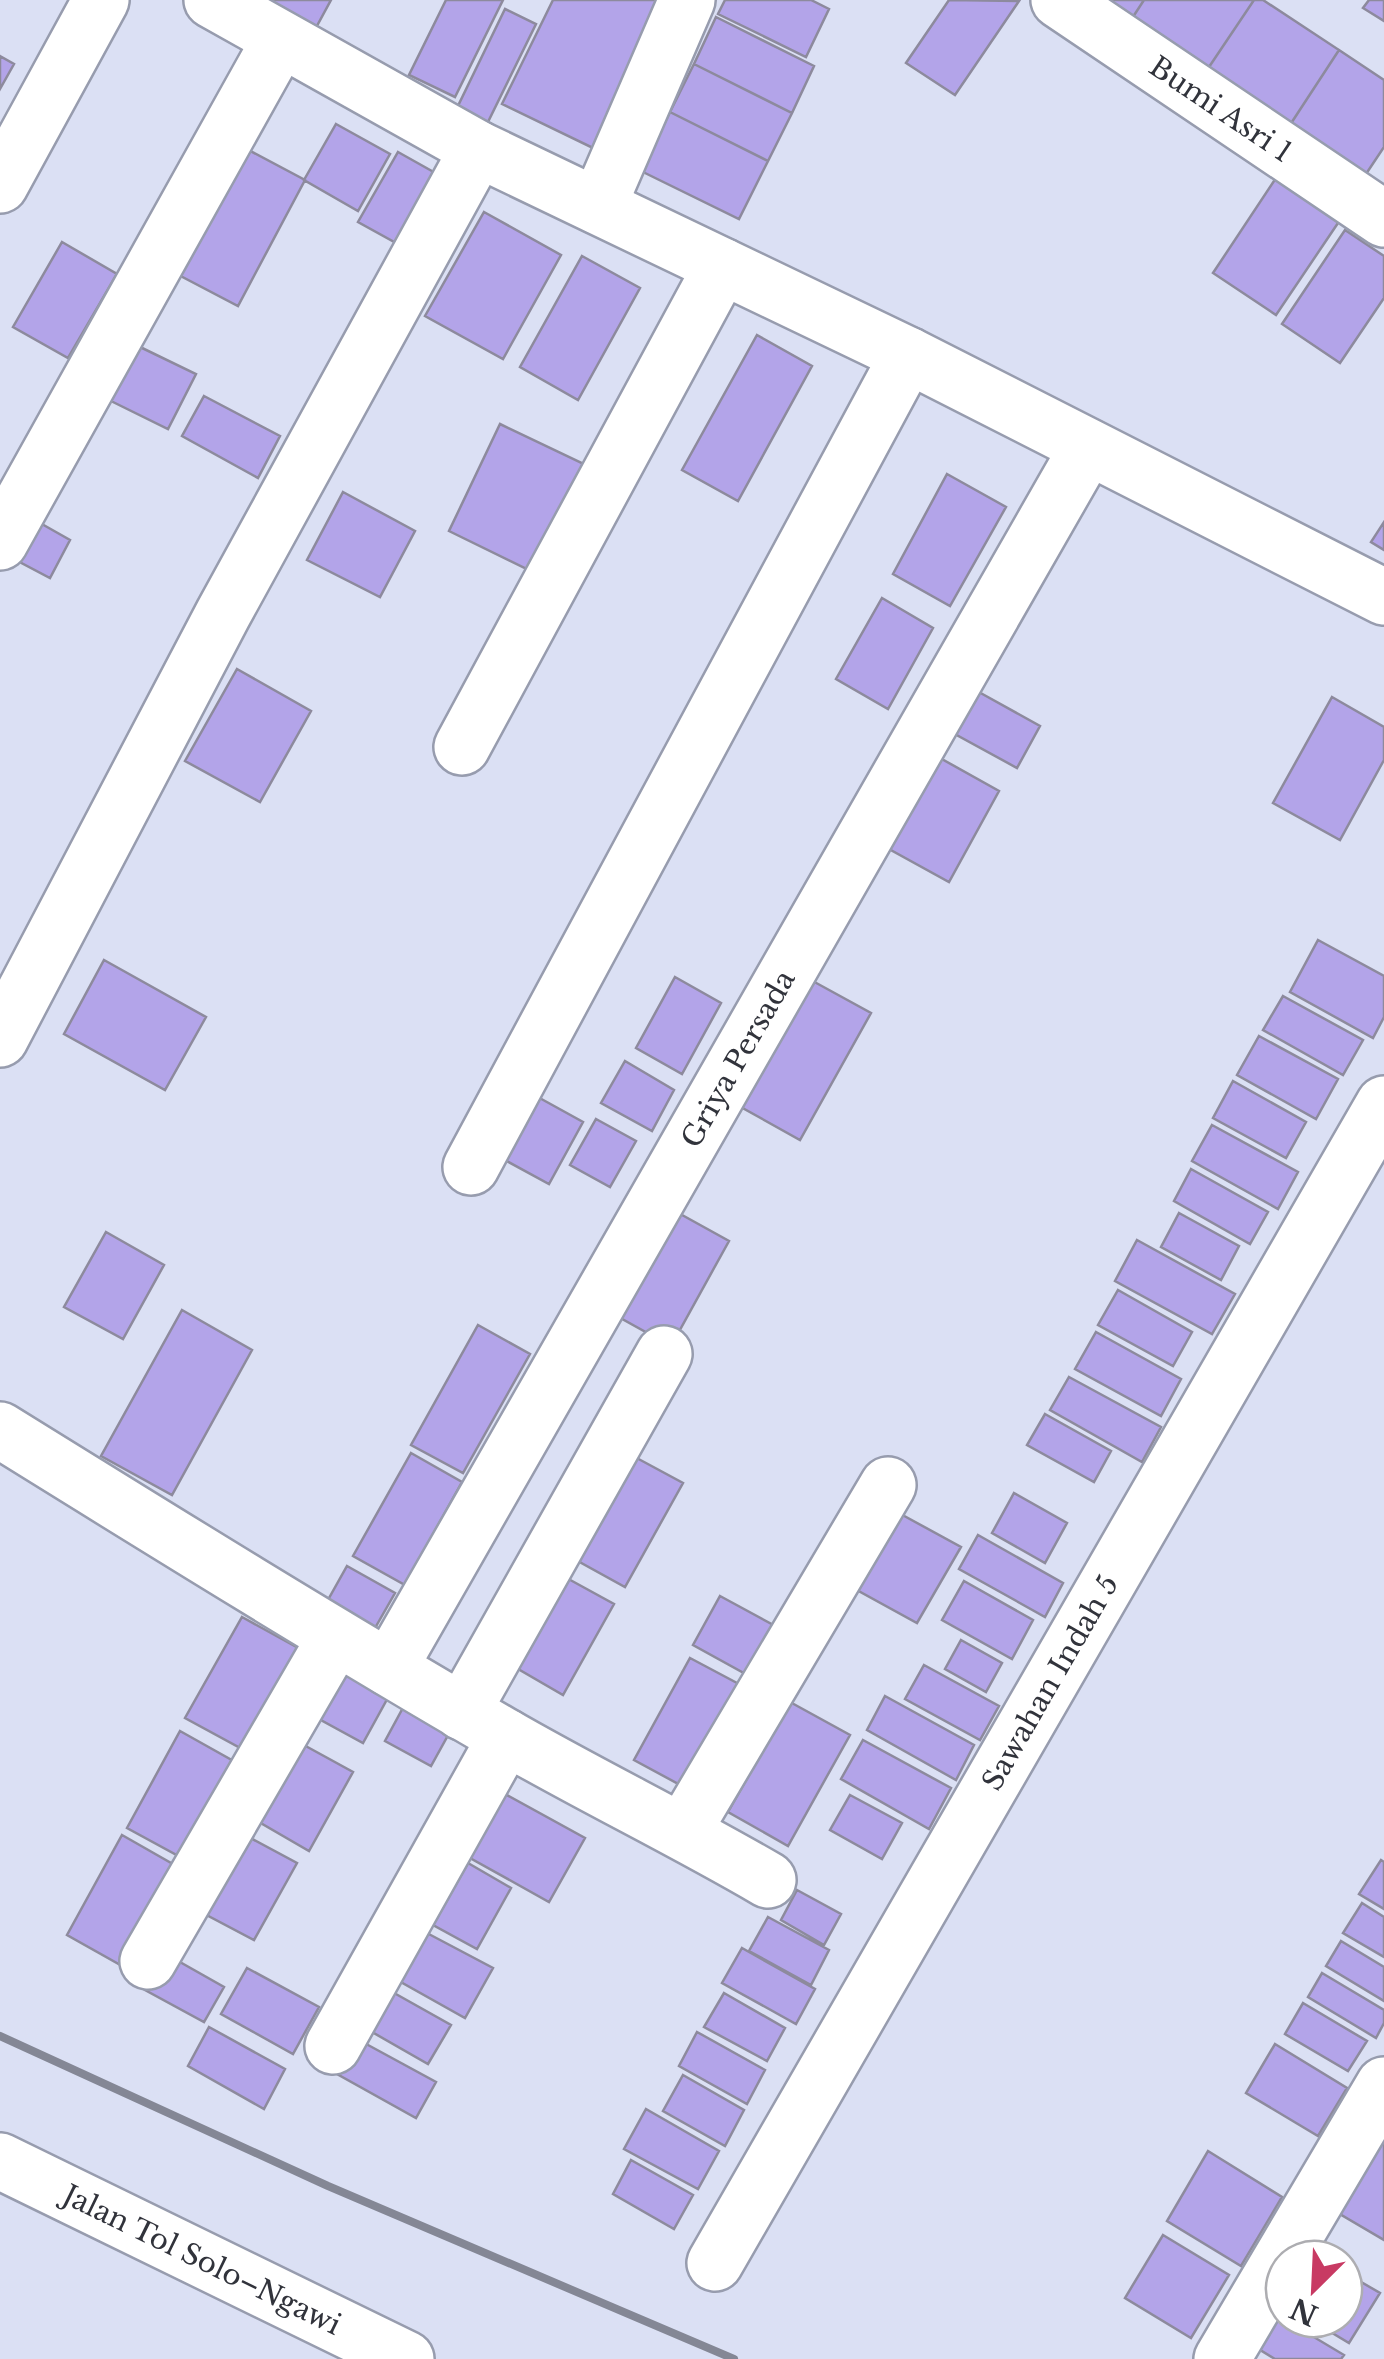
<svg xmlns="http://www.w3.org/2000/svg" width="1384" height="2359" font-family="'Libre Baskerville',serif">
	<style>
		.building { fill: #b3a4e9; stroke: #8d8a9d; stroke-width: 2.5 }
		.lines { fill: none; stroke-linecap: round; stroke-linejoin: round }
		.minor-casing { stroke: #979cae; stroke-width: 60 }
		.motorway-casing { stroke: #979cae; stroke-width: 60 }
		.minor { stroke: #fff; stroke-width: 55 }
		.motorway { stroke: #fff; stroke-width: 55 }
		.rail { stroke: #848795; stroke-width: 8 }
		.labels { text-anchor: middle; stroke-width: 8; stroke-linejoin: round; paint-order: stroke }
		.street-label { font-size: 28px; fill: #31333b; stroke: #fff }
	</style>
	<rect width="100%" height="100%" fill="#dbe0f4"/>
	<path class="building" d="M 252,0 L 331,0 L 312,35 Z
		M 446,0 L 503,0 L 455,97 L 409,75 Z
		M 553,0 L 666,0 L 593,148 L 502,104 Z
		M 725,0 L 811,0 L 829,9 L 806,57 L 718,14 Z
		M 949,0 L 1019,1 L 955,95 L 906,63 Z
		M 1094,0 L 1144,0 L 1129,23 Z
		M 1144,0 L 1254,0 L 1205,73 L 1129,23 Z
		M 1254,0 L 1263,0 L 1339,50 L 1288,128 L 1205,73 Z
		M 1369,0 L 1384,0 L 1384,21 L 1363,8 Z
		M 505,9 L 536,24 L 486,126 L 456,110 Z
		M 716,17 L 814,66 L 792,113 L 694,64 Z
		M 1339,50 L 1384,80 L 1384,147 L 1364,177 L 1288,128 Z
		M 0,56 L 14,64 L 0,89 Z
		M 694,64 L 792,113 L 768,161 L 670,112 Z
		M 670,112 L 768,161 L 739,219 L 641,171 Z
		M 336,124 L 390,154 L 358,211 L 304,180 Z
		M 239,145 L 305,180 L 238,306 L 173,272 Z
		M 398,152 L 446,179 L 407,249 L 358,222 Z
		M 1276,178 L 1340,220 L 1276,315 L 1213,273 Z
		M 484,212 L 561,255 L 503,359 L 425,316 Z
		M 1345,230 L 1384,256 L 1384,298 L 1340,363 L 1282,324 Z
		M 62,242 L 117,274 L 68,358 L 13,327 Z
		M 582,256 L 640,288 L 578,400 L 520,367 Z
		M 757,335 L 812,366 L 738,501 L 682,470 Z
		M 138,346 L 196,374 L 168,429 L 111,401 Z
		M 204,396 L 280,436 L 258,478 L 182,436 Z
		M 500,424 L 584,464 L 533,572 L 449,531 Z
		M 947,474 L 1006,507 L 950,606 L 893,574 Z
		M 343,492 L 415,531 L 380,597 L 307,560 Z
		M 33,519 L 70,540 L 50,578 L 12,558 Z
		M 1384,522 L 1384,550 L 1371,542 Z
		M 882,598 L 933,628 L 888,709 L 836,679 Z
		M 237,669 L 311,711 L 260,802 L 185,761 Z
		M 977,691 L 1040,726 L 1017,768 L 953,733 Z
		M 1332,697 L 1384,727 L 1384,760 L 1340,840 L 1273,803 Z
		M 940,758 L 999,791 L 949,882 L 889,849 Z
		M 1318,940 L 1384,976 L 1384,1017 L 1373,1038 L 1290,992 Z
		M 104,960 L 206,1017 L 165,1090 L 64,1034 Z
		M 675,977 L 721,1003 L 682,1074 L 636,1048 Z
		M 809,979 L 871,1013 L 800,1140 L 739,1106 Z
		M 1283,996 L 1363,1040 L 1343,1075 L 1263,1030 Z
		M 1259,1036 L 1338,1079 L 1316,1119 L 1237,1075 Z
		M 625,1061 L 674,1090 L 652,1131 L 601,1103 Z
		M 1233,1081 L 1306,1122 L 1286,1158 L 1213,1118 Z
		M 536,1096 L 583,1122 L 549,1184 L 501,1158 Z
		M 596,1119 L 636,1141 L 610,1187 L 570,1165 Z
		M 1212,1125 L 1298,1172 L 1278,1209 L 1192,1161 Z
		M 1191,1169 L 1268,1212 L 1250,1244 L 1174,1201 Z
		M 664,1205 L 729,1241 L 671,1346 L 606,1310 Z
		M 1179,1213 L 1239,1246 L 1221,1280 L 1161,1247 Z
		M 106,1232 L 164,1265 L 123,1339 L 64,1307 Z
		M 1137,1240 L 1235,1294 L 1212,1334 L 1115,1281 Z
		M 1118,1290 L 1192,1332 L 1173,1366 L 1098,1325 Z
		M 182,1310 L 252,1350 L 172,1495 L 101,1456 Z
		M 478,1325 L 530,1354 L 463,1473 L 411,1445 Z
		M 1096,1332 L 1181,1379 L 1161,1416 L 1075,1369 Z
		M 1069,1377 L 1161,1427 L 1142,1462 L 1050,1410 Z
		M 1045,1414 L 1111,1451 L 1094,1482 L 1027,1445 Z
		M 411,1453 L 462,1482 L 405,1585 L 353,1556 Z
		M 633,1456 L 683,1483 L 625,1587 L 576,1560 Z
		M 1014,1493 L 1067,1523 L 1045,1563 L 992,1533 Z
		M 897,1512 L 961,1547 L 917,1623 L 855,1589 Z
		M 978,1535 L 1063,1583 L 1045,1617 L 959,1569 Z
		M 347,1566 L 395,1593 L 371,1635 L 324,1607 Z
		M 563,1576 L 614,1604 L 563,1695 L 513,1666 Z
		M 964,1581 L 1033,1620 L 1012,1659 L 942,1620 Z
		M 720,1596 L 790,1634 L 762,1683 L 693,1645 Z
		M 242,1617 L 300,1649 L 244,1750 L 185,1718 Z
		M 961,1640 L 1002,1663 L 986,1692 L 945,1669 Z
		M 342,1653 L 396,1683 L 363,1743 L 308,1713 Z
		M 690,1658 L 752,1691 L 695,1793 L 634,1760 Z
		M 924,1665 L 999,1706 L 980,1740 L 905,1699 Z
		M 411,1693 L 457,1719 L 431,1766 L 385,1741 Z
		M 885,1696 L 974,1745 L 956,1780 L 867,1730 Z
		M 790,1702 L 850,1735 L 788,1846 L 728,1812 Z
		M 180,1731 L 237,1763 L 184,1859 L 127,1828 Z
		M 863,1740 L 951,1788 L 929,1829 L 841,1779 Z
		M 302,1744 L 353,1772 L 309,1851 L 259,1822 Z
		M 505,1794 L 585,1838 L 549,1902 L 470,1858 Z
		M 850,1795 L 902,1823 L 882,1859 L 830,1830 Z
		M 243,1834 L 297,1863 L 254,1940 L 199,1911 Z
		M 122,1835 L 178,1867 L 124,1967 L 67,1935 Z
		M 1381,1860 L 1384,1862 L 1384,1909 L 1359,1894 Z
		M 468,1863 L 511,1888 L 477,1949 L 433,1925 Z
		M 797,1890 L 841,1914 L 824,1945 L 781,1920 Z
		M 1362,1903 L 1384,1917 L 1384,1957 L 1343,1933 Z
		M 768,1917 L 829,1950 L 811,1985 L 749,1951 Z
		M 425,1932 L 493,1968 L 465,2018 L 399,1981 Z
		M 1341,1941 L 1384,1967 L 1384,2001 L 1326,1966 Z
		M 742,1948 L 815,1989 L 796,2024 L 722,1983 Z
		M 164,1953 L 224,1987 L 204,2022 L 145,1990 Z
		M 247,1968 L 319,2007 L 293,2054 L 221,2014 Z
		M 1322,1973 L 1384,2010 L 1384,2023 L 1376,2038 L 1308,1997 Z
		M 387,1989 L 451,2025 L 428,2064 L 365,2028 Z
		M 724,1993 L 785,2028 L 767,2061 L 704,2027 Z
		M 1303,2003 L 1367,2041 L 1348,2071 L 1285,2034 Z
		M 209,2027 L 285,2069 L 264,2109 L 188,2066 Z
		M 697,2032 L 765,2070 L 747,2104 L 679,2066 Z
		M 357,2039 L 436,2082 L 416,2118 L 337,2074 Z
		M 1275,2044 L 1347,2088 L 1318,2136 L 1246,2093 Z
		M 683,2075 L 744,2110 L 725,2146 L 663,2111 Z
		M 646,2109 L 719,2151 L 698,2189 L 624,2149 Z
		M 1384,2126 L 1384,2240 L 1333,2210 Z
		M 1208,2151 L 1282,2197 L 1241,2266 L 1167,2221 Z
		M 631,2160 L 693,2195 L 674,2229 L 613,2194 Z
		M 1163,2235 L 1229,2275 L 1191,2338 L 1125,2298 Z
		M 1344,2272 L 1380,2293 L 1349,2343 L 1309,2319 L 1344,2319 Z
		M 1277,2315 L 1344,2355 L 1341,2359 L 1275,2359 L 1257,2348 Z"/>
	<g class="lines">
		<defs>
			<g id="minor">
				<path d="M 212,0 L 478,149 L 908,355 L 1384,597"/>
				<path id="s1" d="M 1059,0 L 1384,219"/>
				<path d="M 0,185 L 101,0"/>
				<path d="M 598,206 L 687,0"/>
				<path d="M 0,542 L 280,40"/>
				<path d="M 462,747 L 722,266"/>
				<path d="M 0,1039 L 223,614 L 478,149"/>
				<path d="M 471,1167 L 908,355"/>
				<path d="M 0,1430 C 166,1533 332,1636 501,1734 C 589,1785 681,1829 768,1880"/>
				<path id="s2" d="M 389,1668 L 1088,447"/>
				<path d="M 462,1712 L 664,1354"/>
				<path d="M 683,1831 L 888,1485"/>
				<path d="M 148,1961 L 336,1637"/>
				<path d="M 333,2046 L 506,1737"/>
				<path id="s3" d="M 715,2263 L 1384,1104"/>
				<path d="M 1222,2359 L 1384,2085"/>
			</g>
			<g id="motorway">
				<path id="s4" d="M 0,2161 L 406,2359"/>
			</g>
		</defs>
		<use href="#minor" class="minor-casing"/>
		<use href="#motorway" class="motorway-casing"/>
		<use href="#minor" class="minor"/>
		<use href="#motorway" class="motorway"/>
		<path class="rail" d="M 0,2036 L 328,2186 L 734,2359"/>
	</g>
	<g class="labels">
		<g class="street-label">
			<text dy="10" stroke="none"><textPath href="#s1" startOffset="195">Bumi Asri 1</textPath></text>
			<text dy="10" stroke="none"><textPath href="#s2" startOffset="702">Griya Persada</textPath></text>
			<text dy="10" stroke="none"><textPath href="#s3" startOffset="670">Sawahan Indah 5</textPath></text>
			<text dy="10" stroke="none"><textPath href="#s4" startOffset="225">Jalan Tol Solo–Ngawi</textPath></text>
		</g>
	</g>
	<g transform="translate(1314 2289) rotate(204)"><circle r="48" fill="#ffffff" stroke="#adadb1" stroke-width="2.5"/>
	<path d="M0-8L18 38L0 25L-18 38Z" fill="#c83a63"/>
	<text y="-15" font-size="28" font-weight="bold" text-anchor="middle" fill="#31333b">N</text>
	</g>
</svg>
